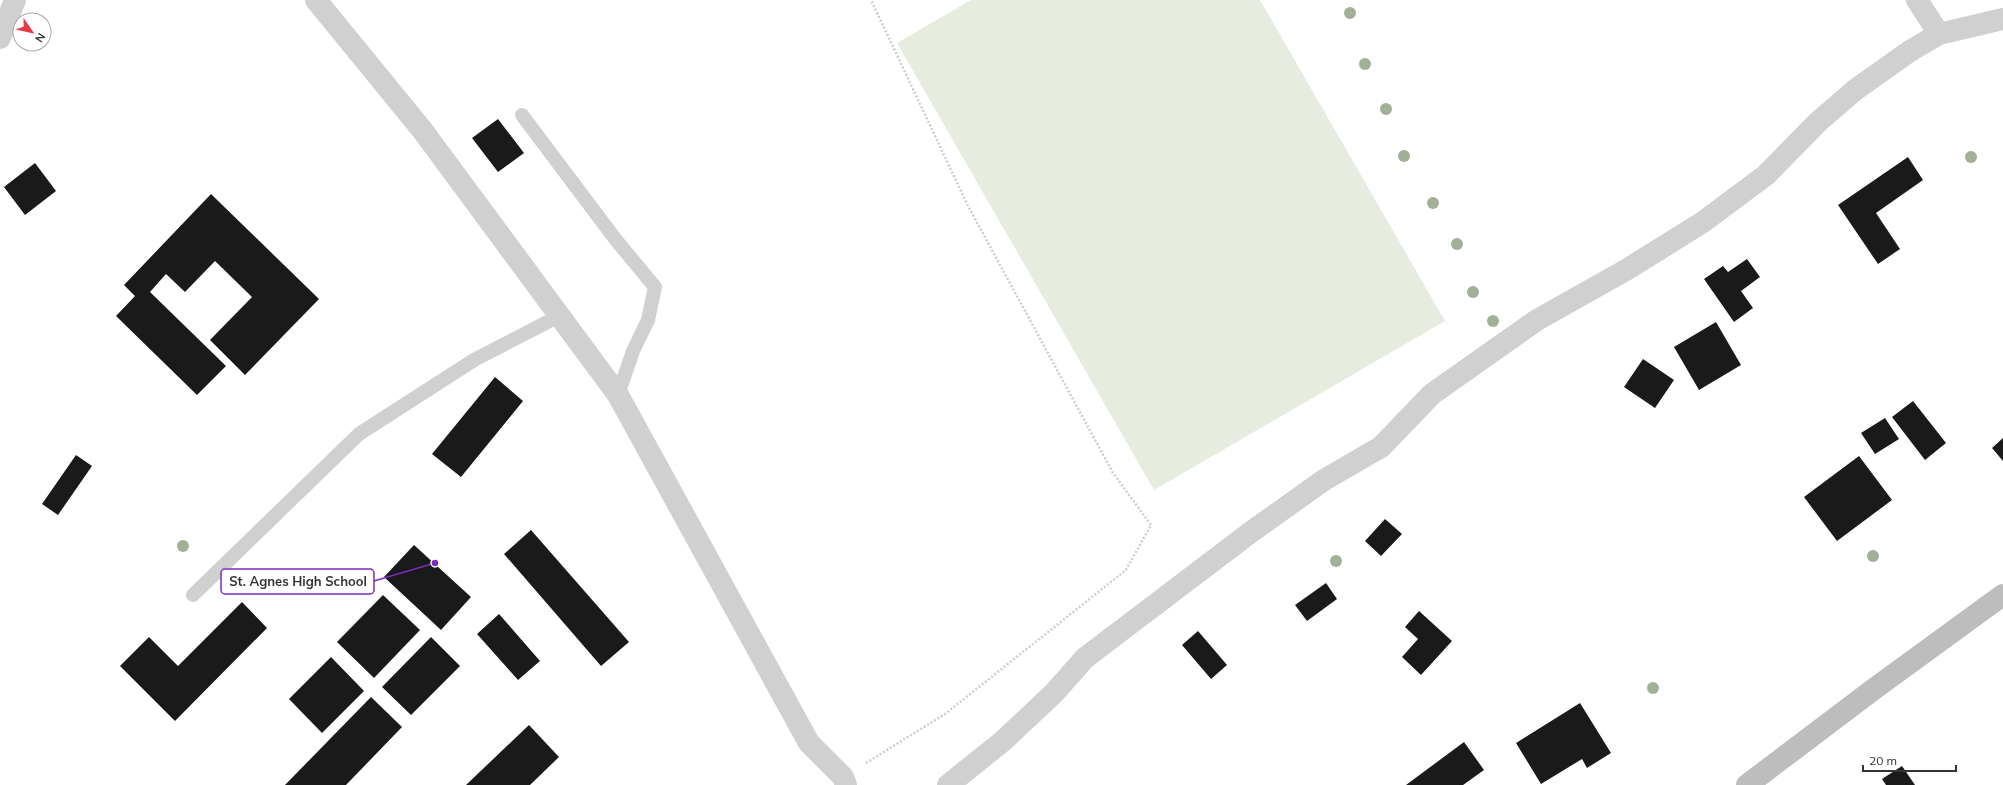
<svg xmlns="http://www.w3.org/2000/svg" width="2003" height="785" font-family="Mulish,sans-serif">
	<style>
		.green { fill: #e6ecdf }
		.building { fill: #1a1a1a }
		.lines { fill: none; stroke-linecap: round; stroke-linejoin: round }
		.path { stroke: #cdcdcd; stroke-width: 2.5; stroke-dasharray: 2 2; stroke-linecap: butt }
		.lane { stroke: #d0d0d0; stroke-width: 14 }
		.street { stroke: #d0d0d0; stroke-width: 22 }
		.secondary { stroke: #bdbdbd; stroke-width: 22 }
		.tree { fill: #a2b095 }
		.leader { fill: none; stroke: #7b2cbf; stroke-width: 1.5 }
		.callout-dot { fill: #7b2cbf; stroke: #fff; stroke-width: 1.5 }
		.callout { fill: #fff; stroke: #7b2cbf; stroke-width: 1.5 }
		.callout-label { font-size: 13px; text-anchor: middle; font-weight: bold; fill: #333 }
	</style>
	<rect width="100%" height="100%" fill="#fff"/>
	<path class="green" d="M 971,0 L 1260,0 L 1445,321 L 1154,490 L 897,43 Z"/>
	<path class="building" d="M 498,119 L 524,153 L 498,172 L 472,138 Z
		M 1908,157 L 1923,180 L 1876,213 L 1900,249 L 1878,264 L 1838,205 Z
		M 35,163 L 56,191 L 25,215 L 4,187 Z
		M 211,194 L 319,299 L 245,375 L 210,340 L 252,297 L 215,261 L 185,292 L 166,274 L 150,292 L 226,366 L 197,395 L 116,316 L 135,296 L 124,285 Z
		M 1747,259 L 1760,277 L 1741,291 L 1753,308 L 1734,322 L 1704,279 L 1723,266 L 1728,272 Z
		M 1716,322 L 1741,365 L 1699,390 L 1674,347 Z
		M 1643,359 L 1674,380 L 1655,408 L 1624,387 Z
		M 495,377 L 523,401 L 461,477 L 432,454 Z
		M 1913,401 L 1946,443 L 1925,460 L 1892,417 Z
		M 1885,418 L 1899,439 L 1875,454 L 1861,433 Z
		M 2003,438 L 2003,461 L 1992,448 Z
		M 76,455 L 92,466 L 58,515 L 42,504 Z
		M 1859,456 L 1892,500 L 1837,541 L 1804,497 Z
		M 1385,519 L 1402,534 L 1381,556 L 1365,541 Z
		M 531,530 L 629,642 L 601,666 L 504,554 Z
		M 414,545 L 471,597 L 441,630 L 384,577 Z
		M 1326,583 L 1337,599 L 1307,621 L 1295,605 Z
		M 383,595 L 420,630 L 374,678 L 337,642 Z
		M 242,602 L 267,628 L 175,721 L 120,666 L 149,637 L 178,666 Z
		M 1419,611 L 1452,641 L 1421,675 L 1402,657 L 1418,639 L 1405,627 Z
		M 499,614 L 540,661 L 518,680 L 477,634 Z
		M 1198,631 L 1227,665 L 1211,679 L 1182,645 Z
		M 431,637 L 460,666 L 411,715 L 382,687 Z
		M 331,657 L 364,691 L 322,733 L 289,699 Z
		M 371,697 L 402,727 L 346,785 L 285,785 Z
		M 1580,703 L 1611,753 L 1587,768 L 1582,759 L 1541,784 L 1516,743 Z
		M 529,725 L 559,757 L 530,785 L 466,785 Z
		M 1464,742 L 1484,770 L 1463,785 L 1406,785 Z
		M 1902,766 L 1915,785 L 1886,785 L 1882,779 Z"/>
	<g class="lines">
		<path class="path" d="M 866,763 L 945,714 L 1126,570 L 1151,525 L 1113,473 L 968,206 L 871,0"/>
		<path class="lane" d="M 522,115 L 616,240 L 655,287 L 648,320 L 633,351 L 618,395
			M 193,595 L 359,434 L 474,360 L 559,316"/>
		<path class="street" d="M 316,0 L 423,131 L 618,395 L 809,743 L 843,777 L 846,785
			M 1939,34 L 2003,19
			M 0,38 L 15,0
			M 948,785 L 1003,741 L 1054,693 L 1085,658 L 1251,532 L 1324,480 L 1381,447 L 1432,394 L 1537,320 L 1626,270 L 1703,222 L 1766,175 L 1818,122 L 1855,90 L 1910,51 L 1939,34 L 1917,0"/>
		<path class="secondary" d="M 1747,785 L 1874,689 L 2003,595"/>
	</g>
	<g class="tree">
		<circle cx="1350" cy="13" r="6"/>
		<circle cx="1365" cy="64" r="6"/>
		<circle cx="1386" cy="109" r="6"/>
		<circle cx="1404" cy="156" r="6"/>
		<circle cx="1971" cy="157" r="6"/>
		<circle cx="1433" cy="203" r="6"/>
		<circle cx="1457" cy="244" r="6"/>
		<circle cx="1473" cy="292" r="6"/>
		<circle cx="1493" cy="321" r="6"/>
		<circle cx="183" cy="546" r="6"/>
		<circle cx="1873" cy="556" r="6"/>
		<circle cx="1336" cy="561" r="6"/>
		<circle cx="1653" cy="688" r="6"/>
	</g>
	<path class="leader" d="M435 563L374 581"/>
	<circle class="callout-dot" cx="435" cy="563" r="4"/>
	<rect class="callout" x="221" y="569" width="153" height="25" rx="4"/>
	<g class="callout-label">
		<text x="298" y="586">St. Agnes High School</text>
	</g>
	<g transform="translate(32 32) rotate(124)"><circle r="19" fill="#ffffff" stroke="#adadad"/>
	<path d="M0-3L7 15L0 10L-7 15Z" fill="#e63946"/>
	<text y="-6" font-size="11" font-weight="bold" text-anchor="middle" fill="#333333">N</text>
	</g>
	<path d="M1863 765v6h93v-6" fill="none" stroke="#333333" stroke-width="2"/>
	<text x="1869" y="765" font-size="12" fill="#333333" stroke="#ffffff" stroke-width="3" paint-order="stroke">20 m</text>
</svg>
